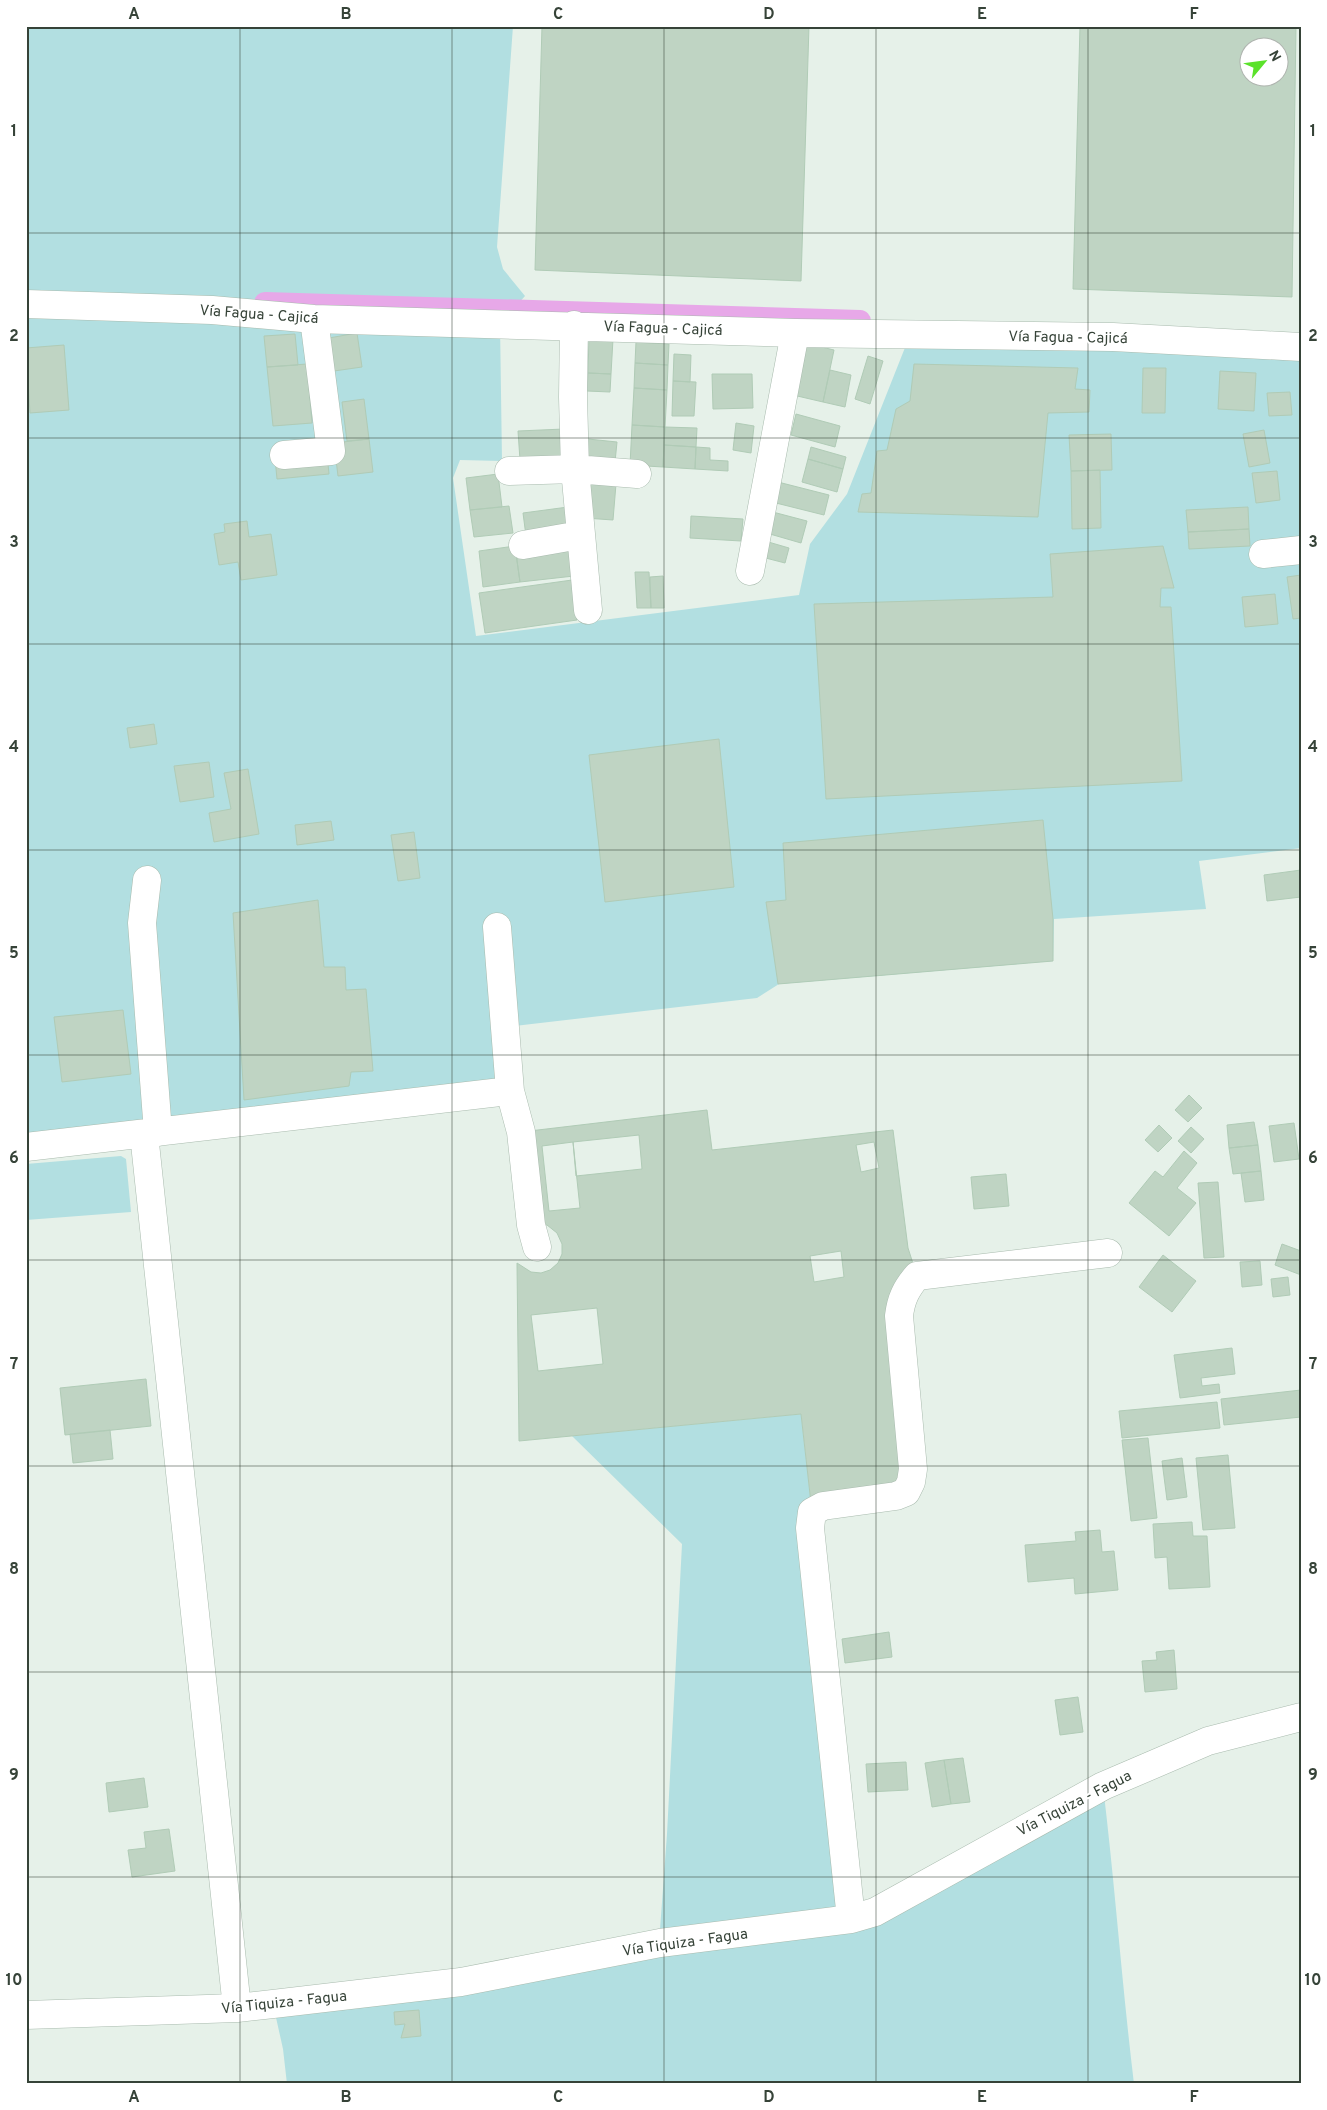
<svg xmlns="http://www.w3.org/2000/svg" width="1327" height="2110" font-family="Overpass,sans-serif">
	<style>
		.green { fill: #b2dfe1 }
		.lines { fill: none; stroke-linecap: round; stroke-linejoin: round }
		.canal { stroke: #e7a8e8; stroke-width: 22 }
		.building { fill: #bfd4c3; stroke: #b0cbb6; fill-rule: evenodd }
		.minor-casing { stroke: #a9bbae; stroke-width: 29 }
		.minor { stroke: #fff; stroke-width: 28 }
		.grid { fill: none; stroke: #364338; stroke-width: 1; stroke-opacity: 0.55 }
		.labels { text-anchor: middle; stroke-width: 4; stroke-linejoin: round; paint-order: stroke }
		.street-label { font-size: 15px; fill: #364338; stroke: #fff }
		.neatline { fill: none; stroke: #364338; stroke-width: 2 }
		.grid-label { font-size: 16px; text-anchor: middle; font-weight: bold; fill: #364338 }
	</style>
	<rect width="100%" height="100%" fill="#e6f1e9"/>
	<path class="green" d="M 26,26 L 513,26 L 497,247 L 503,269 L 525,296 L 500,324 L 502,461 L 460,460 L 453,478 L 476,636 L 799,595 L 810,544 L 847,494 L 910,335 L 1301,347 L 1301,848 L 1199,861 L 1206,909 L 1054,919 L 1053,961 L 779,984 L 757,998 L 505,1027 L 510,1091 L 26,1147 Z
		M 121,1156 L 126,1159 L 131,1212 L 26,1220 L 26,1164 Z
		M 801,1414 L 812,1512 L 851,1919 L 1103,1786 C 1115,1885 1122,1985 1134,2084 L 287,2084 L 283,2049 L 273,2004 L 659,1943 L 667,1834 L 682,1544 L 572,1436 Z"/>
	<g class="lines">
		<path class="canal" d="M 265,303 L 860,321"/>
	</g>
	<path class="building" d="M 542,26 L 809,26 L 801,281 L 535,270 Z
		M 1080,26 L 1296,26 L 1292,297 L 1073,289 ZM 1250,48 L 1280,48 L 1280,78 L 1250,78 Z
		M 357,333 L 362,367 L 334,371 L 329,338 Z
		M 295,334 L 298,365 L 267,367 L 264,336 Z
		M 589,338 L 613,339 L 611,374 L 588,373 Z
		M 636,342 L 669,344 L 668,365 L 635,363 Z
		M 805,343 L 834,350 L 823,402 L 793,395 Z
		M 64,345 L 69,410 L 30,413 L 26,348 Z
		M 674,354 L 691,355 L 690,382 L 673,381 Z
		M 868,356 L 883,361 L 870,404 L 855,399 Z
		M 635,363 L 668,365 L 667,390 L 634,388 Z
		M 307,364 L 312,423 L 273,426 L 267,367 Z
		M 914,364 L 1078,368 L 1075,389 L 1090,390 L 1089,412 L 1048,413 L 1038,517 L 858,512 L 862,494 L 871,493 L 877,451 L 887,450 L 896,409 L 910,401 Z
		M 1143,368 L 1166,368 L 1165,413 L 1142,413 Z
		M 830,370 L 851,375 L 845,407 L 823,402 Z
		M 1220,371 L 1256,373 L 1254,411 L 1218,409 Z
		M 588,373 L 611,374 L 610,392 L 587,391 Z
		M 712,374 L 752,374 L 753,408 L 713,409 Z
		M 673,381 L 696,382 L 694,416 L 672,416 Z
		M 634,388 L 667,390 L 665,427 L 632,425 Z
		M 1290,392 L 1292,415 L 1269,416 L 1267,393 Z
		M 364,399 L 369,439 L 347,441 L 342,402 Z
		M 796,414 L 840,426 L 835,447 L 791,435 Z
		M 736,423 L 754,426 L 751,453 L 733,450 Z
		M 632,425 L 665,427 L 663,467 L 630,465 Z
		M 665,427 L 697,428 L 696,447 L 664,445 Z
		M 564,429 L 565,458 L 520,460 L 518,431 Z
		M 1264,430 L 1270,463 L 1249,467 L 1243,434 Z
		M 1111,434 L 1112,470 L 1071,471 L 1069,435 Z
		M 369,439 L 373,472 L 338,476 L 334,443 Z
		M 588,439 L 617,442 L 615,462 L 587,459 Z
		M 326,443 L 329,474 L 277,479 L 274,448 Z
		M 664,445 L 696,447 L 695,469 L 663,467 Z
		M 696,447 L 710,448 L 710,460 L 728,461 L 728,471 L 695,469 Z
		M 811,447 L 846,457 L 843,469 L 808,459 Z
		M 808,459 L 843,469 L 837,492 L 802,482 Z
		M 1100,470 L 1101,528 L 1072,529 L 1071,471 Z
		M 1277,471 L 1280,500 L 1256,503 L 1252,473 Z
		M 498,474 L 502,507 L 470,510 L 466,478 Z
		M 774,481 L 829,495 L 824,515 L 768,501 Z
		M 588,482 L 616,484 L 613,520 L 585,518 Z
		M 509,506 L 513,533 L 474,537 L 470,510 Z
		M 568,507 L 571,530 L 526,536 L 523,513 Z
		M 1248,507 L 1249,529 L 1188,532 L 1186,510 Z
		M 769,511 L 807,521 L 801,543 L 763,532 Z
		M 691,516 L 743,519 L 741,541 L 690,538 Z
		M 247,521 L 249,537 L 271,534 L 277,575 L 241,580 L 238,562 L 219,565 L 214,534 L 225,532 L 224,524 Z
		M 1249,529 L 1250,546 L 1189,549 L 1188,532 Z
		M 758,539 L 789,548 L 785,563 L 754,555 Z
		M 515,546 L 520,582 L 483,587 L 479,551 Z
		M 1163,546 L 1174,588 L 1161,588 L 1160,607 L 1171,607 L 1182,781 L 826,799 L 814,604 L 1053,597 L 1050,554 Z
		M 570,548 L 574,576 L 520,582 L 516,554 Z
		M 635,572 L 649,572 L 651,608 L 637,608 Z
		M 1301,575 L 1301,618 L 1293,619 L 1287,577 Z
		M 663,576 L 664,608 L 651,608 L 650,577 Z
		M 572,580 L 577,620 L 485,633 L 479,593 Z
		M 1275,594 L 1278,624 L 1245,627 L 1242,597 Z
		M 154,724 L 157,744 L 130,748 L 127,728 Z
		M 719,739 L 734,887 L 605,902 L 589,755 Z
		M 209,762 L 214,797 L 180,802 L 174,766 Z
		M 248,769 L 259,834 L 214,842 L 209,813 L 231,809 L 224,773 Z
		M 1043,820 L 1053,919 L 1053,961 L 778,984 L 766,902 L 786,900 L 783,843 Z
		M 331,821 L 334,840 L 297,845 L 295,825 Z
		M 414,832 L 420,878 L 398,881 L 391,835 Z
		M 1301,870 L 1301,897 L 1267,901 L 1264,875 Z
		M 318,900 L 324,967 L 345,967 L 346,990 L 366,989 L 373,1071 L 351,1072 L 349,1086 L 244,1100 L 233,913 Z
		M 123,1010 L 131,1074 L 62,1082 L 54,1017 Z
		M 1189,1095 L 1202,1108 L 1188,1122 L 1175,1110 Z
		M 707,1110 L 712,1150 L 893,1130 L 908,1248 L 917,1276 L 899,1316 L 906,1492 L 812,1512 L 801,1414 L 519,1441 L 517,1263 L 531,1272 L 541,1273 L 550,1270 L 558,1263 L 562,1254 L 562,1244 L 557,1233 L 547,1225 L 531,1225 L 521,1132 Z
		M 1254,1122 L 1258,1145 L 1229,1148 L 1227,1125 Z
		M 1294,1123 L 1299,1159 L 1274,1162 L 1269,1126 Z
		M 1159,1125 L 1172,1138 L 1158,1152 L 1145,1140 Z
		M 1191,1127 L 1204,1139 L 1191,1153 L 1178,1141 Z
		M 639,1135 L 642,1169 L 576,1176 L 573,1142 Z
		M 573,1142 L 580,1208 L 549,1211 L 542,1146 Z
		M 874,1142 L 879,1168 L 861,1172 L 856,1145 Z
		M 1258,1145 L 1261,1171 L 1233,1174 L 1229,1148 Z
		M 1184,1151 L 1197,1163 L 1177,1188 L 1196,1203 L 1169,1236 L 1129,1203 L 1155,1171 L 1163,1177 Z
		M 1261,1171 L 1264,1200 L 1245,1202 L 1241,1173 Z
		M 1006,1174 L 1009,1206 L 974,1209 L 971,1177 Z
		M 1218,1182 L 1224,1257 L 1204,1258 L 1198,1183 Z
		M 1282,1244 L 1301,1251 L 1301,1275 L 1275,1265 Z
		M 841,1251 L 844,1277 L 814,1282 L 810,1256 Z
		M 1163,1255 L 1196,1281 L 1172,1312 L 1139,1287 Z
		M 1260,1261 L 1262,1285 L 1242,1287 L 1240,1262 Z
		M 1288,1277 L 1290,1295 L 1273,1297 L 1271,1279 Z
		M 597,1308 L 603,1364 L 538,1371 L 531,1315 Z
		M 1232,1348 L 1235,1374 L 1201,1378 L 1202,1386 L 1219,1384 L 1220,1393 L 1180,1398 L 1174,1355 Z
		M 146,1379 L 151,1426 L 65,1435 L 60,1388 Z
		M 1301,1390 L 1301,1417 L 1224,1425 L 1221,1399 Z
		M 1217,1402 L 1220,1428 L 1122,1438 L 1119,1411 Z
		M 110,1430 L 113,1459 L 73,1463 L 70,1434 Z
		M 1148,1438 L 1157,1518 L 1131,1521 L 1122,1440 Z
		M 1228,1455 L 1235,1528 L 1203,1530 L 1196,1458 Z
		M 1182,1458 L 1187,1497 L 1167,1500 L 1162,1461 Z
		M 1192,1522 L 1193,1536 L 1207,1536 L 1210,1587 L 1169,1589 L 1167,1557 L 1155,1558 L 1153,1524 Z
		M 1100,1530 L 1102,1552 L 1114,1551 L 1118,1590 L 1075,1594 L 1074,1578 L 1028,1582 L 1025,1545 L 1076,1541 L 1075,1532 Z
		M 889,1632 L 892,1657 L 845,1663 L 842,1639 Z
		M 1174,1650 L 1177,1689 L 1145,1692 L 1142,1661 L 1157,1660 L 1156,1652 Z
		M 1078,1697 L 1083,1732 L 1060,1735 L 1055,1700 Z
		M 963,1758 L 970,1802 L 951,1804 L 944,1760 Z
		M 944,1760 L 951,1804 L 932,1807 L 925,1763 Z
		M 906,1762 L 908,1790 L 868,1792 L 866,1764 Z
		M 144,1778 L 148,1807 L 109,1812 L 106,1783 Z
		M 169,1829 L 175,1871 L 132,1877 L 128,1850 L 146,1848 L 144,1832 Z
		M 419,2010 L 421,2036 L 401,2038 L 405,2024 L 395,2025 L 394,2012 Z"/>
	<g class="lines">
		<defs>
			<path id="minor" d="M 26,304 L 212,310 L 314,319 L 795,333 L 1113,337 L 1301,347
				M 574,325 L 573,397 L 575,469 L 588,610
				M 284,455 L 331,451 L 314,319
				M 509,471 L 575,469 L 637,474
				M 523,545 L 580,535
				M 1263,554 L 1301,550
				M 750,571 L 795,333
				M 147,880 L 142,923 L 158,1132
				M 497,927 L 510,1091 L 521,1132 L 531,1225 L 537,1247
				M 144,1134 L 237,2008
				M 26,1147 L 510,1091
				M 851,1919 L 810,1528 L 812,1512 L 823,1506 L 896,1496 L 906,1492 L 911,1482 L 913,1469 L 899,1316 C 901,1299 906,1289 917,1276 L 1108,1253
				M 26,2015 L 237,2008 L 273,2004 L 461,1982 L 660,1943 L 851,1919 L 875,1912 L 1103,1786 L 1208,1741 L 1301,1717"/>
		</defs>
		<use href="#minor" class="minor-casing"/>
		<use href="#minor" class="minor"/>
	</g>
	<path class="grid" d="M 240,26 L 240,2084M 452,26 L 452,2084M 664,26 L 664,2084M 876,26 L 876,2084M 1088,26 L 1088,2084M 26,233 L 1301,233M 26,438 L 1301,438M 26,644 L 1301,644M 26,850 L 1301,850M 26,1055 L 1301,1055M 26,1260 L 1301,1260M 26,1466 L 1301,1466M 26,1672 L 1301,1672M 26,1877 L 1301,1877"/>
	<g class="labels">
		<g class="street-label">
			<text transform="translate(259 314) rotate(4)" y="5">Vía Fagua - Cajicá</text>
			<text transform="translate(663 328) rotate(2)" y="5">Vía Fagua - Cajicá</text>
			<text transform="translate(1068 337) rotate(1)" y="5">Vía Fagua - Cajicá</text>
			<text transform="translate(1074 1803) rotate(-27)" y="5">Vía Tiquiza - Fagua</text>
			<text transform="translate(685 1942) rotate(-8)" y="5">Vía Tiquiza - Fagua</text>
			<text transform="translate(284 2002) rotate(-6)" y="5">Vía Tiquiza - Fagua</text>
		</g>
	</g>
	<rect width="1327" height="2110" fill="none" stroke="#ffffff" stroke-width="55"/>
	<g transform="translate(1264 62) rotate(61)"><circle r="24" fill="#ffffff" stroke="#afb4af"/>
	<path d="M0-4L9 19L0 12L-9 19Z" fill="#5be22b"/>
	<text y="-8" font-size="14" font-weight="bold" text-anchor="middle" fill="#364338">N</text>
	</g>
	<rect x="28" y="28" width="1272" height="2054" class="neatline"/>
	<g class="grid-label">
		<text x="134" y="19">A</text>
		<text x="346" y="19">B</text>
		<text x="558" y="19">C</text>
		<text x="769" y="19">D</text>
		<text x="982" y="19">E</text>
		<text x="1194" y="19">F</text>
		<text x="14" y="136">1</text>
		<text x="1313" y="136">1</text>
		<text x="14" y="341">2</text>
		<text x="1313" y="341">2</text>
		<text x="14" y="547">3</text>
		<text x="1313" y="547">3</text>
		<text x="14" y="752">4</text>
		<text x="1313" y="752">4</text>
		<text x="14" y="958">5</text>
		<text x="1313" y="958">5</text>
		<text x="14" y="1163">6</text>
		<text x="1313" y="1163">6</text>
		<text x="14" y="1369">7</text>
		<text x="1313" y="1369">7</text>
		<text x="14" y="1574">8</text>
		<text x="1313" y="1574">8</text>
		<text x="14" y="1780">9</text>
		<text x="1313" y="1780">9</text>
		<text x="14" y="1985">10</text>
		<text x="1313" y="1985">10</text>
		<text x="134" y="2102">A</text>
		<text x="346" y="2102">B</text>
		<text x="558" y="2102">C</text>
		<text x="769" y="2102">D</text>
		<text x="982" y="2102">E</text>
		<text x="1194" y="2102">F</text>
	</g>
</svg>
